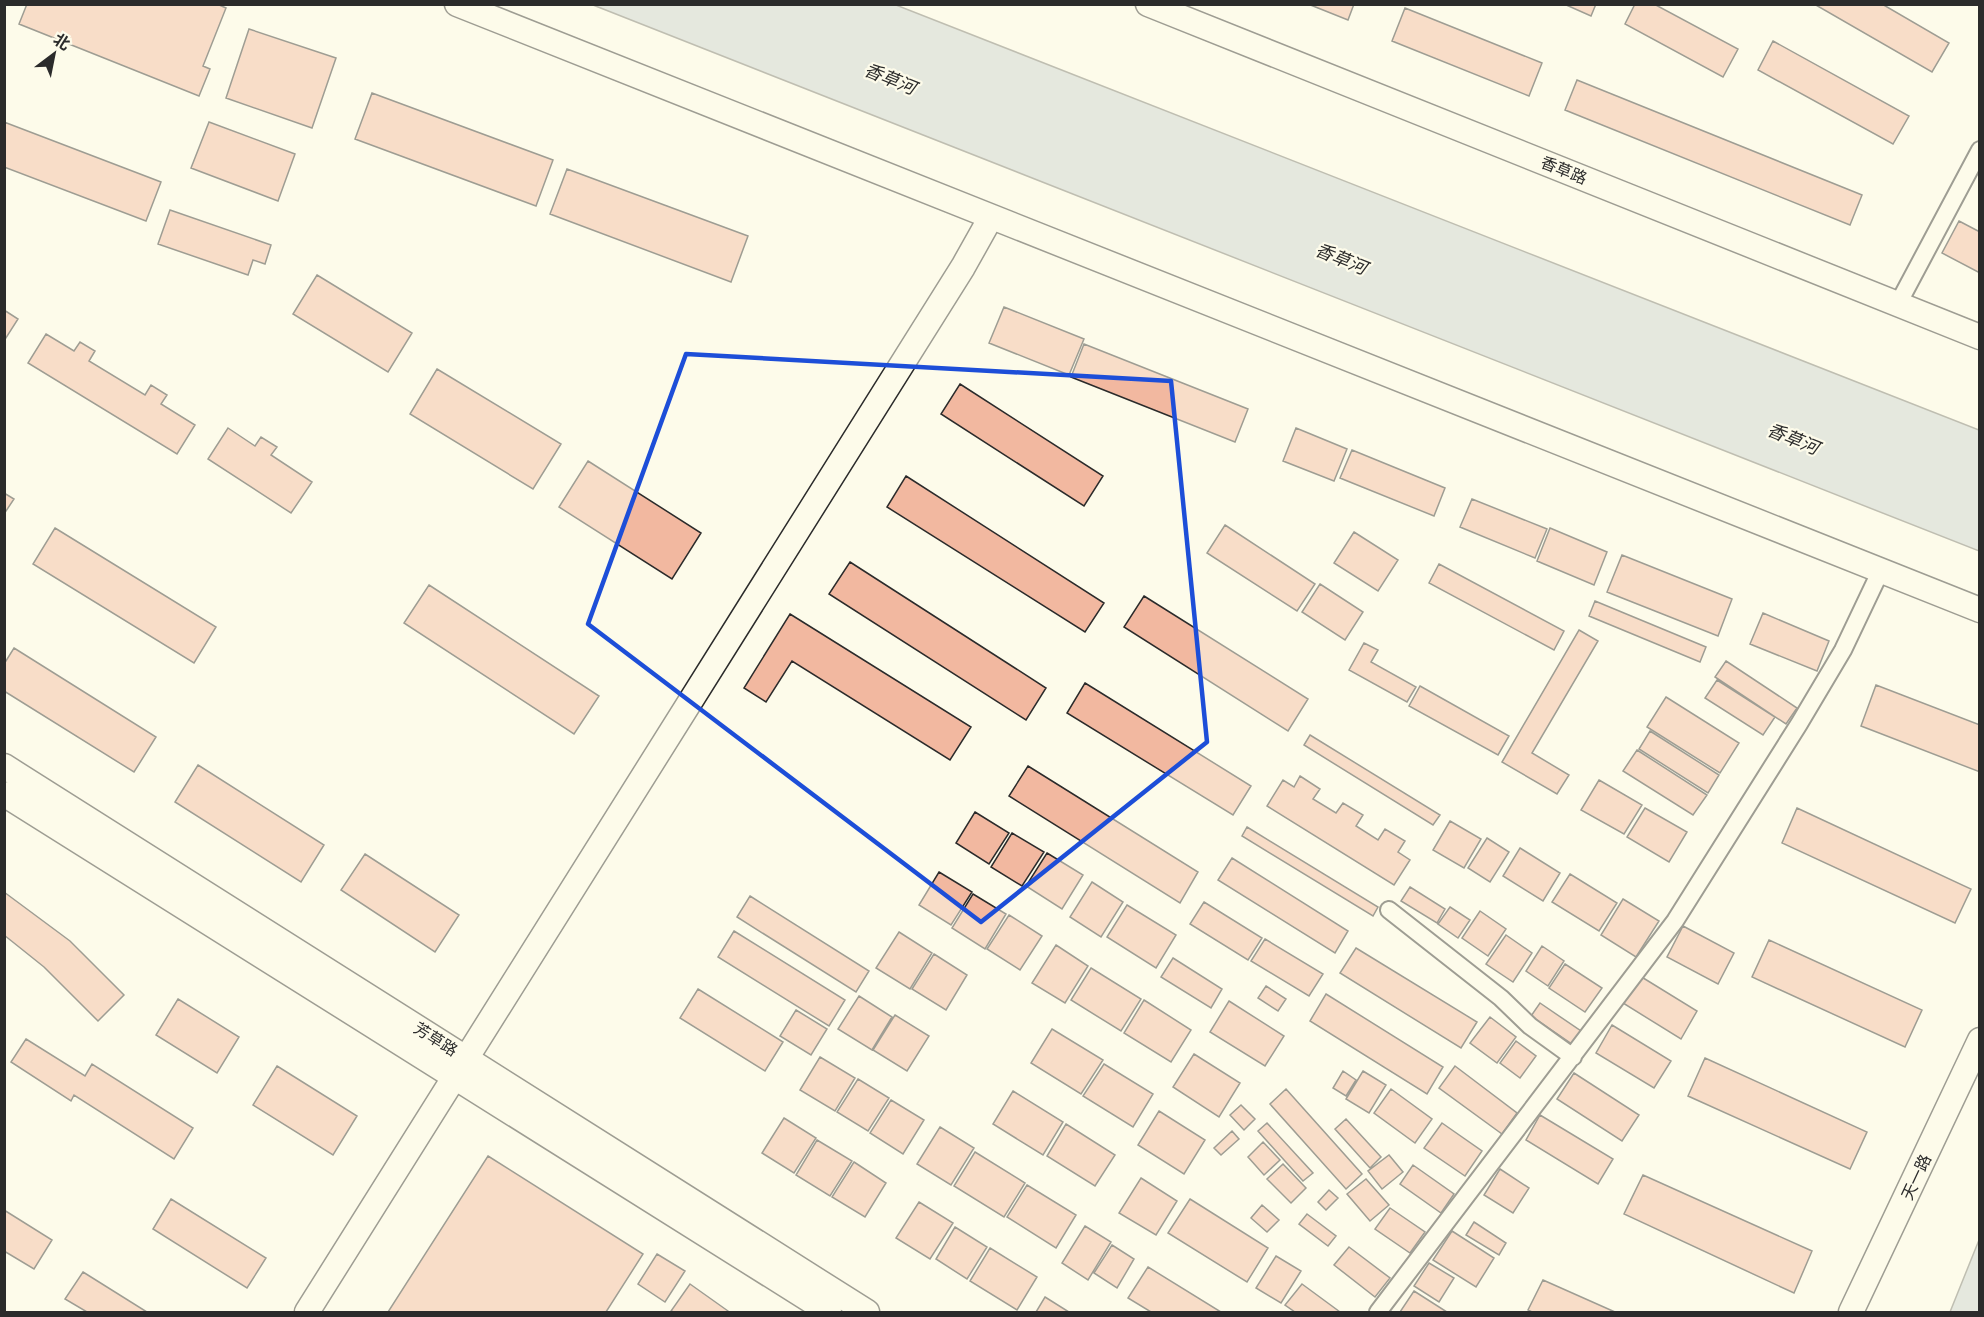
<svg xmlns="http://www.w3.org/2000/svg" width="1984" height="1317" font-family="Rubik,'Noto Sans SC',sans-serif">
	<style>
		.water { fill: #c7d0d0; stroke: #74746e; stroke-width: 1.5 }
		.building { fill: #f2b8a0; stroke: #2b2b2b; stroke-width: 1.5 }
		.lines { fill: none; stroke-linecap: round; stroke-linejoin: round }
		.street-casing { stroke: #2b2b2b; stroke-width: 20 }
		.secondary-casing { stroke: #2b2b2b; stroke-width: 27 }
		.street { stroke: #fdfbea; stroke-width: 16 }
		.secondary { stroke: #fdfbea; stroke-width: 24 }
		.marked { fill: none; stroke: #1d4ed8; stroke-width: 4.5; stroke-linejoin: round }
		.labels { text-anchor: middle; stroke-width: 4.5; stroke-linejoin: round; paint-order: stroke }
		.street-label { font-size: 16px; fill: #2b2b2b; stroke: #fdfbea }
		.water-label { font-size: 18px; font-style: italic; fill: #2b2b2b; stroke: #fdfbea }
	</style>
	<rect width="100%" height="100%" fill="#fdfbea"/>
	<path class="water" d="M 593,5 L 896,5 L 1979,430 L 1979,551 Z
		M 1979,1240 L 1979,1312 L 1950,1312 Z"/>
	<path class="building" d="M 27,4 L 217,4 L 226,8 L 203,66 L 210,69 L 199,96 L 19,24 Z
		M 1308,4 L 1354,4 L 1348,20 Z
		M 1564,4 L 1596,4 L 1591,16 Z
		M 1635,4 L 1654,4 L 1738,49 L 1723,77 L 1625,24 Z
		M 1814,4 L 1882,4 L 1949,43 L 1932,72 Z
		M 1405,8 L 1542,63 L 1529,96 L 1392,41 Z
		M 249,29 L 336,58 L 312,128 L 226,98 Z
		M 1773,41 L 1909,116 L 1893,144 L 1758,70 Z
		M 1577,80 L 1862,195 L 1850,225 L 1565,110 Z
		M 372,93 L 553,160 L 536,206 L 355,139 Z
		M 4,122 L 161,182 L 146,221 L 4,167 Z
		M 209,122 L 295,154 L 278,201 L 191,168 Z
		M 567,169 L 748,236 L 731,282 L 550,214 Z
		M 170,210 L 271,245 L 265,264 L 253,260 L 248,275 L 158,244 Z
		M 1959,221 L 1980,232 L 1980,273 L 1942,253 Z
		M 317,275 L 412,333 L 388,372 L 293,314 Z
		M 1004,307 L 1084,339 L 1069,375 L 989,343 Z
		M 4,310 L 18,319 L 4,341 Z
		M 46,334 L 74,351 L 80,342 L 95,351 L 89,361 L 145,395 L 151,385 L 167,395 L 161,404 L 195,425 L 177,454 L 28,363 Z
		M 1084,344 L 1248,409 L 1235,442 L 1071,377 Z
		M 437,369 L 561,444 L 533,489 L 410,414 Z
		M 960,384 L 1103,476 L 1084,506 L 941,414 Z
		M 228,428 L 255,446 L 261,437 L 277,447 L 271,455 L 312,482 L 291,513 L 208,459 Z
		M 1296,428 L 1347,449 L 1334,481 L 1283,461 Z
		M 1352,450 L 1445,488 L 1434,516 L 1340,478 Z
		M 588,461 L 701,533 L 672,579 L 559,507 Z
		M 906,476 L 1104,603 L 1085,632 L 887,507 Z
		M 4,493 L 14,499 L 4,514 Z
		M 1472,499 L 1547,529 L 1535,558 L 1460,527 Z
		M 1225,525 L 1315,584 L 1297,611 L 1207,553 Z
		M 55,528 L 216,627 L 194,663 L 33,564 Z
		M 1550,528 L 1607,552 L 1594,585 L 1537,561 Z
		M 1354,532 L 1398,560 L 1378,591 L 1334,563 Z
		M 1622,555 L 1732,599 L 1718,636 L 1607,592 Z
		M 850,562 L 1046,688 L 1026,720 L 829,594 Z
		M 1439,564 L 1564,631 L 1554,650 L 1429,583 Z
		M 1320,584 L 1363,612 L 1345,640 L 1302,612 Z
		M 429,585 L 599,696 L 574,734 L 404,623 Z
		M 1144,596 L 1308,699 L 1288,731 L 1124,627 Z
		M 1595,601 L 1706,647 L 1700,662 L 1589,616 Z
		M 1763,613 L 1829,641 L 1817,671 L 1750,644 Z
		M 790,614 L 971,727 L 950,760 L 792,661 L 766,702 L 744,688 Z
		M 1579,630 L 1598,641 L 1532,753 L 1569,775 L 1557,794 L 1502,762 Z
		M 1364,643 L 1378,650 L 1371,662 L 1416,687 L 1407,702 L 1349,670 Z
		M 14,648 L 156,737 L 134,772 L 4,691 L 4,664 Z
		M 1726,661 L 1797,708 L 1786,724 L 1715,677 Z
		M 1717,680 L 1775,717 L 1763,735 L 1705,698 Z
		M 1085,683 L 1251,786 L 1233,815 L 1067,713 Z
		M 1876,685 L 1980,725 L 1980,772 L 1861,726 Z
		M 1420,686 L 1509,736 L 1498,755 L 1409,706 Z
		M 1666,697 L 1739,743 L 1720,773 L 1647,727 Z
		M 1650,731 L 1719,775 L 1708,793 L 1639,749 Z
		M 1310,735 L 1440,815 L 1433,825 L 1304,745 Z
		M 1637,750 L 1707,795 L 1693,815 L 1623,771 Z
		M 198,765 L 324,845 L 301,882 L 175,802 Z
		M 1028,766 L 1198,872 L 1180,903 L 1009,796 Z
		M 1300,776 L 1320,789 L 1313,799 L 1336,813 L 1343,803 L 1363,815 L 1356,826 L 1378,840 L 1385,829 L 1405,841 L 1398,852 L 1410,860 L 1394,885 L 1267,806 L 1283,780 L 1294,787 Z
		M 1599,780 L 1642,805 L 1624,834 L 1581,810 Z
		M 1645,808 L 1687,832 L 1669,862 L 1627,837 Z
		M 1797,808 L 1971,889 L 1955,923 L 1782,843 Z
		M 975,812 L 1009,833 L 989,864 L 956,843 Z
		M 1450,821 L 1481,839 L 1464,868 L 1433,850 Z
		M 1247,827 L 1378,907 L 1373,916 L 1242,836 Z
		M 1012,833 L 1044,852 L 1022,886 L 991,867 Z
		M 1487,838 L 1509,852 L 1490,882 L 1468,868 Z
		M 1520,848 L 1560,873 L 1543,901 L 1503,876 Z
		M 1047,853 L 1083,875 L 1062,909 L 1026,886 Z
		M 365,854 L 459,915 L 435,952 L 341,890 Z
		M 1232,858 L 1348,931 L 1335,953 L 1218,880 Z
		M 939,872 L 972,892 L 951,925 L 919,905 Z
		M 1570,874 L 1617,903 L 1599,931 L 1552,902 Z
		M 1092,882 L 1123,902 L 1101,937 L 1070,917 Z
		M 1410,887 L 1445,909 L 1437,923 L 1401,901 Z
		M 4,892 L 70,941 L 124,995 L 98,1021 L 44,967 L 4,935 Z
		M 973,894 L 1006,914 L 985,949 L 952,928 Z
		M 750,896 L 869,971 L 856,992 L 737,917 Z
		M 1623,899 L 1659,921 L 1636,957 L 1601,935 Z
		M 1204,902 L 1262,938 L 1248,960 L 1190,924 Z
		M 1127,905 L 1176,935 L 1156,968 L 1107,937 Z
		M 1450,907 L 1470,920 L 1458,938 L 1438,924 Z
		M 1480,911 L 1506,929 L 1488,956 L 1462,938 Z
		M 1009,915 L 1042,936 L 1020,970 L 987,949 Z
		M 1683,926 L 1734,953 L 1718,984 L 1667,957 Z
		M 734,931 L 845,1000 L 829,1026 L 718,957 Z
		M 899,932 L 932,953 L 910,989 L 876,968 Z
		M 1506,935 L 1532,953 L 1513,982 L 1486,964 Z
		M 1265,939 L 1323,974 L 1309,996 L 1251,961 Z
		M 1769,940 L 1922,1010 L 1905,1047 L 1752,977 Z
		M 1056,945 L 1088,966 L 1065,1003 L 1032,983 Z
		M 1542,946 L 1564,961 L 1548,986 L 1526,971 Z
		M 1356,948 L 1477,1022 L 1461,1048 L 1340,973 Z
		M 934,954 L 967,975 L 946,1010 L 912,989 Z
		M 1173,958 L 1222,989 L 1211,1008 L 1161,977 Z
		M 1565,964 L 1602,988 L 1585,1012 L 1549,988 Z
		M 1091,968 L 1141,999 L 1121,1031 L 1071,1000 Z
		M 1640,976 L 1697,1011 L 1681,1039 L 1623,1003 Z
		M 1266,986 L 1286,999 L 1278,1011 L 1258,998 Z
		M 698,989 L 783,1042 L 765,1071 L 680,1018 Z
		M 1326,994 L 1443,1067 L 1427,1094 L 1310,1021 Z
		M 859,996 L 892,1017 L 872,1050 L 838,1029 Z
		M 178,999 L 239,1037 L 217,1073 L 156,1035 Z
		M 1144,1000 L 1191,1030 L 1171,1062 L 1124,1033 Z
		M 1229,1001 L 1284,1036 L 1265,1066 L 1210,1032 Z
		M 1540,1003 L 1581,1031 L 1572,1044 L 1531,1016 Z
		M 796,1010 L 827,1029 L 811,1055 L 780,1036 Z
		M 895,1015 L 929,1036 L 907,1071 L 873,1050 Z
		M 1490,1017 L 1516,1037 L 1497,1063 L 1470,1043 Z
		M 1612,1025 L 1671,1061 L 1654,1088 L 1596,1053 Z
		M 1052,1029 L 1103,1060 L 1081,1094 L 1031,1063 Z
		M 26,1039 L 85,1076 L 92,1064 L 193,1128 L 174,1159 L 74,1095 L 71,1101 L 11,1062 Z
		M 1516,1041 L 1536,1056 L 1520,1078 L 1500,1063 Z
		M 1194,1054 L 1240,1083 L 1219,1117 L 1173,1087 Z
		M 820,1057 L 855,1078 L 835,1111 L 800,1090 Z
		M 1705,1058 L 1867,1132 L 1850,1169 L 1688,1096 Z
		M 1104,1064 L 1153,1094 L 1133,1127 L 1083,1096 Z
		M 277,1066 L 357,1116 L 333,1155 L 253,1105 Z
		M 1455,1066 L 1517,1113 L 1502,1134 L 1439,1088 Z
		M 1343,1071 L 1356,1080 L 1346,1096 L 1333,1088 Z
		M 1363,1071 L 1386,1085 L 1369,1113 L 1346,1099 Z
		M 1574,1073 L 1639,1115 L 1622,1141 L 1557,1099 Z
		M 858,1079 L 889,1098 L 868,1131 L 837,1112 Z
		M 1286,1089 L 1362,1174 L 1346,1189 L 1270,1104 Z
		M 1391,1089 L 1432,1119 L 1415,1143 L 1374,1113 Z
		M 1013,1091 L 1063,1122 L 1043,1155 L 993,1124 Z
		M 891,1100 L 924,1120 L 903,1154 L 870,1133 Z
		M 1241,1105 L 1255,1119 L 1244,1130 L 1230,1115 Z
		M 1159,1111 L 1205,1140 L 1184,1174 L 1138,1145 Z
		M 1540,1115 L 1613,1159 L 1598,1184 L 1526,1140 Z
		M 784,1118 L 816,1138 L 794,1173 L 762,1153 Z
		M 1346,1119 L 1381,1157 L 1370,1168 L 1335,1129 Z
		M 1267,1123 L 1313,1173 L 1303,1181 L 1258,1131 Z
		M 1442,1123 L 1482,1151 L 1465,1176 L 1424,1148 Z
		M 1066,1124 L 1115,1155 L 1095,1186 L 1047,1156 Z
		M 940,1127 L 974,1148 L 951,1185 L 917,1164 Z
		M 1232,1131 L 1239,1139 L 1221,1155 L 1214,1148 Z
		M 817,1140 L 852,1161 L 830,1196 L 796,1175 Z
		M 1263,1142 L 1280,1160 L 1264,1175 L 1248,1157 Z
		M 975,1152 L 1025,1183 L 1004,1217 L 954,1186 Z
		M 1389,1155 L 1403,1172 L 1382,1189 L 1368,1171 Z
		M 488,1156 L 643,1254 L 606,1312 L 388,1312 Z
		M 854,1162 L 886,1183 L 865,1217 L 832,1197 Z
		M 1283,1164 L 1306,1188 L 1291,1203 L 1267,1179 Z
		M 1413,1165 L 1454,1194 L 1441,1213 L 1400,1184 Z
		M 1500,1169 L 1529,1188 L 1513,1213 L 1484,1195 Z
		M 1643,1175 L 1812,1251 L 1794,1293 L 1624,1214 Z
		M 1141,1178 L 1177,1201 L 1156,1235 L 1119,1213 Z
		M 1366,1179 L 1389,1205 L 1370,1221 L 1347,1194 Z
		M 1027,1185 L 1076,1215 L 1056,1248 L 1007,1217 Z
		M 1329,1190 L 1338,1198 L 1326,1210 L 1318,1202 Z
		M 171,1199 L 266,1258 L 247,1288 L 153,1229 Z
		M 1190,1199 L 1268,1248 L 1247,1282 L 1168,1233 Z
		M 919,1202 L 953,1223 L 930,1259 L 896,1238 Z
		M 1262,1205 L 1279,1220 L 1267,1232 L 1251,1218 Z
		M 1390,1208 L 1425,1232 L 1410,1253 L 1375,1229 Z
		M 4,1210 L 52,1240 L 34,1269 L 4,1251 Z
		M 1307,1214 L 1336,1236 L 1328,1246 L 1299,1224 Z
		M 1474,1222 L 1506,1243 L 1499,1255 L 1466,1235 Z
		M 1085,1226 L 1111,1242 L 1088,1280 L 1062,1263 Z
		M 955,1227 L 987,1247 L 967,1279 L 936,1259 Z
		M 1452,1231 L 1494,1258 L 1476,1287 L 1433,1260 Z
		M 1112,1245 L 1134,1259 L 1117,1288 L 1094,1273 Z
		M 1349,1247 L 1390,1278 L 1375,1297 L 1334,1265 Z
		M 990,1248 L 1037,1277 L 1017,1310 L 970,1281 Z
		M 657,1254 L 685,1271 L 665,1302 L 638,1284 Z
		M 1276,1256 L 1301,1271 L 1281,1303 L 1256,1288 Z
		M 1429,1263 L 1454,1278 L 1439,1302 L 1414,1286 Z
		M 1148,1267 L 1221,1312 L 1151,1312 L 1128,1298 Z
		M 83,1272 L 147,1312 L 87,1312 L 65,1299 Z
		M 1543,1280 L 1615,1312 L 1532,1312 L 1528,1310 Z
		M 690,1284 L 728,1311 L 727,1312 L 674,1312 L 671,1311 Z
		M 1302,1284 L 1340,1312 L 1295,1312 L 1285,1305 Z
		M 1414,1291 L 1447,1312 L 1400,1312 Z
		M 1045,1297 L 1069,1312 L 1036,1312 Z"/>
	<g class="lines">
		<defs>
			<path id="street" d="M 1898,304 L 1980,150
				M 1389,910 L 1501,998 L 1530,1026 L 1573,1057
				M 1378,1312 L 1675,921 L 1799,724 L 1843,650 L 1881,570"/>
			<path id="secondary" d="M 457,4 L 1980,610
				M 1148,4 L 1980,337
				M 4,766 L 867,1312
				M 4,794 L 829,1312
				M 307,1312 L 963,267 L 991,217
				M 1851,1312 L 1980,1040"/>
		</defs>
		<use href="#street" class="street-casing"/>
		<use href="#secondary" class="secondary-casing"/>
		<use href="#street" class="street"/>
		<use href="#secondary" class="secondary"/>
	</g>
	<path d="M0 0H1984V1317H0ZM 686,354 L 1171,381 L 1207,742 L 981,922 L 588,624 Z" fill="#fdfbea" fill-opacity=".55" fill-rule="evenodd"/>
	<path class="marked" d="M 686,354 L 1171,381 L 1207,742 L 981,922 L 588,624 Z"/>
	<g class="labels">
		<g class="street-label">
			<text transform="translate(1564 170) rotate(22)" y="6">香草路</text>
			<text transform="translate(436 1039) rotate(32)" y="6">芳草路</text>
			<text transform="translate(1916 1177) rotate(-65)" y="6">天一路</text>
		</g>
		<g class="water-label">
			<text transform="translate(890 79) rotate(22)" y="6">香草河</text>
			<text transform="translate(1341 259) rotate(22)" y="6">香草河</text>
			<text transform="translate(1793 439) rotate(22)" y="6">香草河</text>
		</g>
	</g>
	<rect width="1984" height="1317" fill="none" stroke="#2b2b2b" stroke-width="12"/>
	<g transform="translate(54 54) rotate(32)" stroke="#fdfbea" stroke-width="4.5" paint-order="stroke">
	<path d="M0-4.5L10 22L0 15L-10 22Z" fill="#2b2b2b"/>
	<text y="-9" font-size="16" font-weight="bold" text-anchor="middle" fill="#2b2b2b">北</text>
	</g>
</svg>
